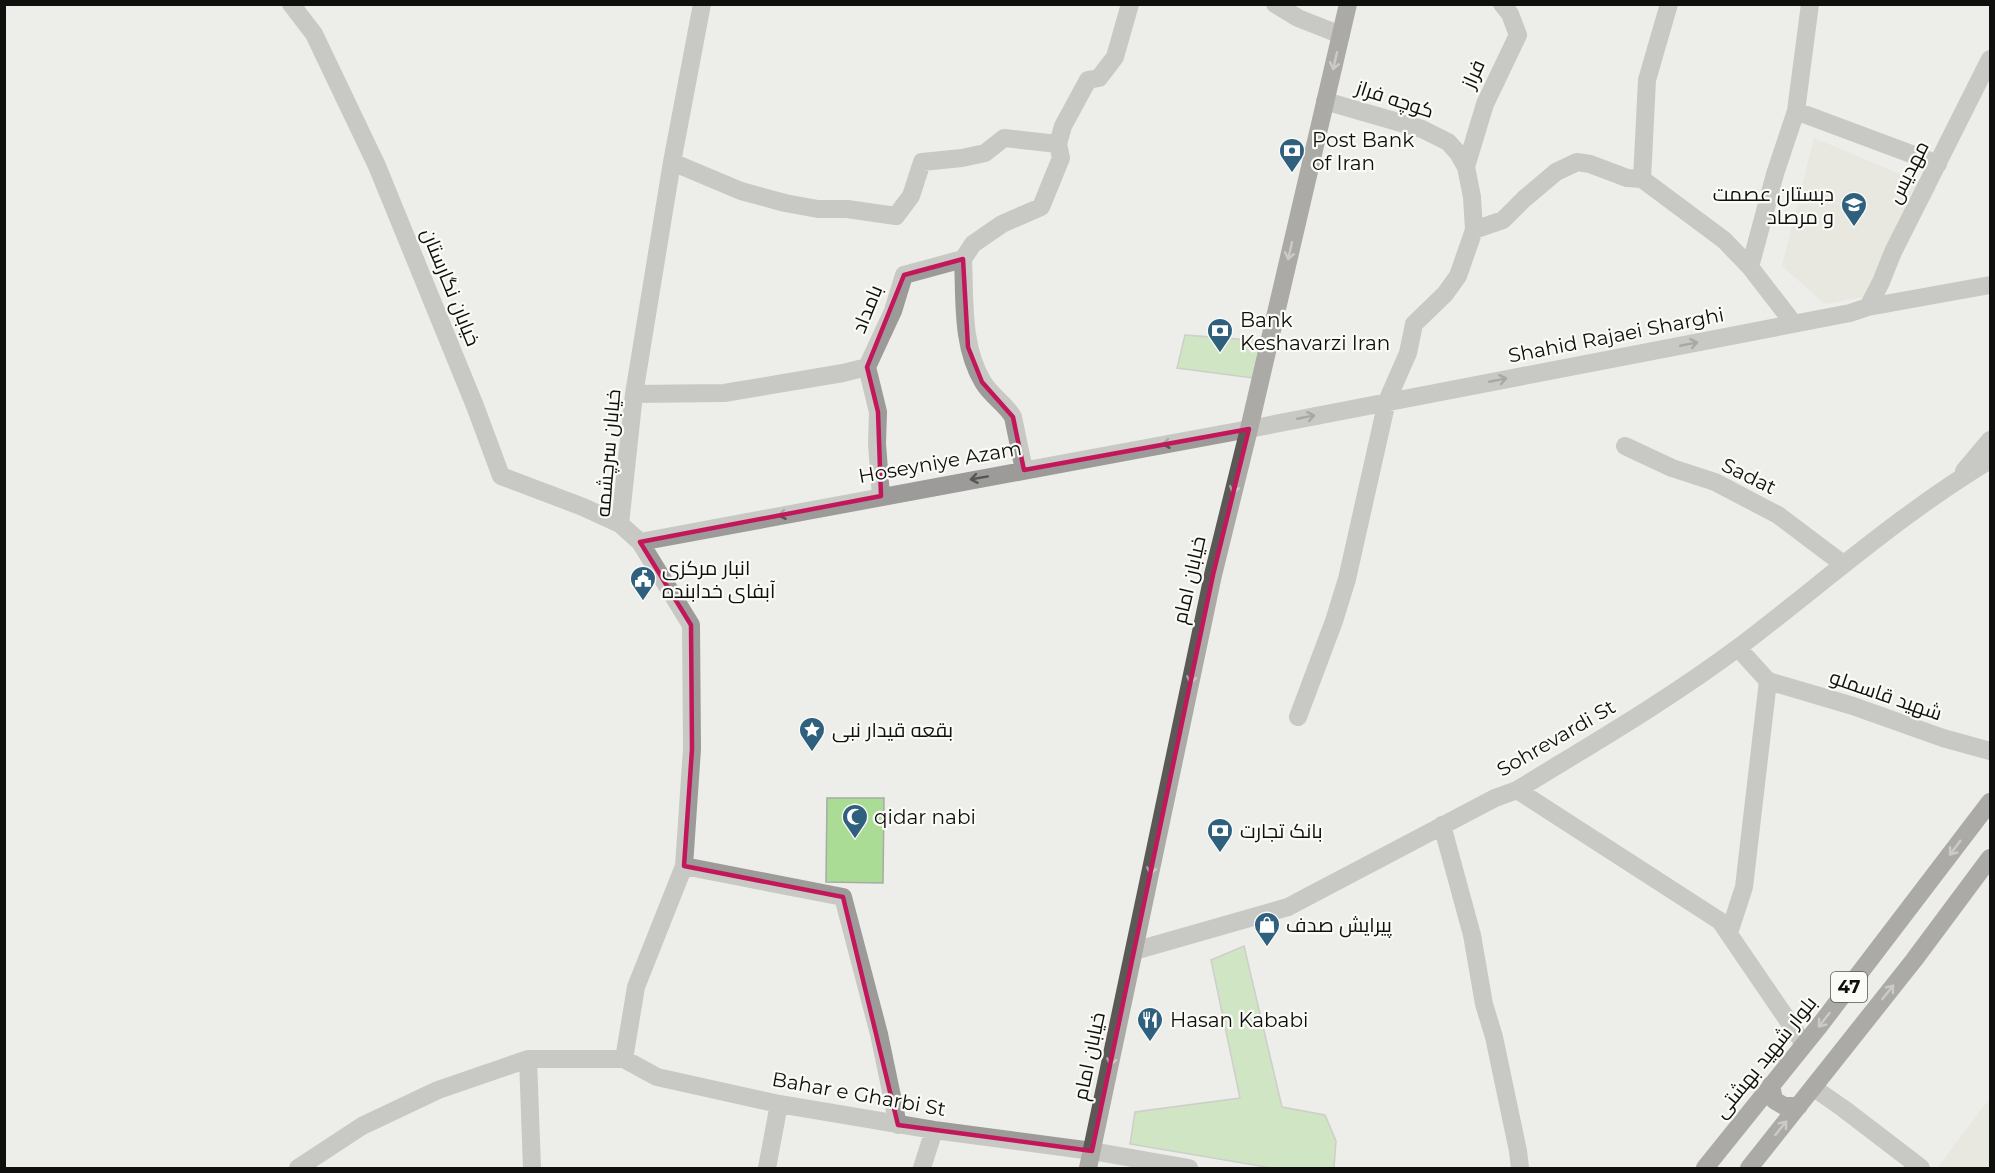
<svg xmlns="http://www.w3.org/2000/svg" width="1995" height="1173" font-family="Montserrat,Cairo,sans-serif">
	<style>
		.built { fill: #e2e3d7 }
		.building { fill: #abdc96; stroke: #a7aaa6; stroke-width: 1.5 }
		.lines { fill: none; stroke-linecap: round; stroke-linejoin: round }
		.minor { stroke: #9c9b9a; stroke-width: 18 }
		.major { stroke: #5b5956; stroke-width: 18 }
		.oneway { stroke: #a3a19e }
		.oneway2 { stroke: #565554 }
		.marked { fill: none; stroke: #c2185b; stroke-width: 4.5; stroke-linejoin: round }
		.labels { text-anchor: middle; stroke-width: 4.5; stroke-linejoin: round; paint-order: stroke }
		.shield { fill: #fafaf6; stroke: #565653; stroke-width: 1.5 }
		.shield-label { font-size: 18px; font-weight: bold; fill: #0f0f0d }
		.street-label { font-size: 20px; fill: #0f0f0d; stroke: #fafaf6 }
		.poi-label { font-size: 20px; fill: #0f0f0d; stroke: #fafaf6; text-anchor: start }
	</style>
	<rect width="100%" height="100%" fill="#edede9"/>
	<path class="built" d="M 1814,138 L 1936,189 L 1879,294 L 1825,304 L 1782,266 Z
		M 1990,1098 L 1990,1168 L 1940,1168 L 1938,1167 Z"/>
	<path class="building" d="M 1185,335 L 1263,341 L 1253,378 L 1177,368 Z
		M 827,798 L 884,798 L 883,883 L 826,882 Z
		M 1244,946 L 1282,1107 L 1325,1115 L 1336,1141 L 1334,1168 L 1272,1168 L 1130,1144 L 1135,1112 L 1240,1098 L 1211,960 Z"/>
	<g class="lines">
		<path class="minor" d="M 291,4 L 314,34 L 377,166 L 475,406 L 501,476 L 583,507 L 620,524
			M 1275,4 L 1298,18 L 1341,35
			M 1796,111 L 1938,164
			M 672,162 L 741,191 L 785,203 L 818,209 L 847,209 L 896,216 L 911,196 L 922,162 L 962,158 L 985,153 L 1004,138 L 1058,144
			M 1466,167 L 1485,104 L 1518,35 L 1510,14 L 1502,4
			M 1642,179 L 1647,80 L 1669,4
			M 1474,230 L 1503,220 L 1524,199 L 1556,172 L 1577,162 L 1590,164 L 1627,178 L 1642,179 L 1724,240 L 1750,267 L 1794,324
			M 963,259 C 965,299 961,346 983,382 C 991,396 1006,404 1013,417 L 1024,470
			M 1750,267 L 1775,174 L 1796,111 L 1810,4
			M 1868,307 L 1881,282 L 1893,252 L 1990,59
			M 867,367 L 878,412 L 877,444 L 881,496
			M 634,394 L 724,393 L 843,373 L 867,367 L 893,311 L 904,275 L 963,259 L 973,244 L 1002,224 L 1041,207 L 1061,158 L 1058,144 L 1063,126 L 1088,80 L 1099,78 L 1115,57 L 1130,4
			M 1625,446 L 1672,468 L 1715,482 L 1778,515 L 1843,564
			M 1964,471 L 1990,440
			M 640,542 L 1249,429 L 1850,313 L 1868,307 L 1990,285
			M 1768,681 L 1853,706 L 1943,738 L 1990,751
			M 1298,717 L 1334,621 L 1347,579 L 1387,401 L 1408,353 L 1414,324 L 1445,294 L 1458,276 L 1474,230 L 1472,197 L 1466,167 L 1458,153 L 1448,142 L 1422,129 L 1325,101
			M 1517,790 L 1720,921 L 1804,1044
			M 1442,825 L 1472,935 L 1484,1004 L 1494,1037 L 1518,1151 L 1520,1168
			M 684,866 L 843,897 L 879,1034 L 898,1125
			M 1729,933 L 1744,887 L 1768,681 L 1738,648
			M 1134,951 L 1288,907 L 1495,798 L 1517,790 C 1592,744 1668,700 1739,647 C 1822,584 1900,514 1990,460
			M 528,1059 L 532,1168
			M 624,1059 L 636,987 L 684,866 L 692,749 L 691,625 L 640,542 L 620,524 L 634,394 L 672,162 L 702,4
			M 1814,1088 L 1844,1109 L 1921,1168
			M 298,1168 L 362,1126 L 438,1090 L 528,1059 L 624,1059 L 657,1077 L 779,1104 L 934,1130 L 1092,1151 L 1189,1168
			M 767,1168 L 779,1104
			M 922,1168 L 934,1130"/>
		<path class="major" d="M 1771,1085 L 1774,1100 L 1784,1106 L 1799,1106
			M 1088,1168 L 1213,575 L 1249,429 L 1348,4
			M 1705,1168 L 1820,1025 L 1990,802
			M 1749,1168 L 1914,960 L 1990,858"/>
	</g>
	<defs><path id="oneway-shaft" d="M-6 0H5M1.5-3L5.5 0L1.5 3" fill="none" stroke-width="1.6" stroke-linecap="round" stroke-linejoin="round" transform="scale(1.5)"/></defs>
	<g class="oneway">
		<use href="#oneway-shaft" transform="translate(1335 61) rotate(103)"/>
		<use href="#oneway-shaft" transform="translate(1290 251) rotate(103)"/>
		<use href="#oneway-shaft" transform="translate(1235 485) rotate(104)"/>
		<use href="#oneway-shaft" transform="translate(1192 675) rotate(102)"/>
		<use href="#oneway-shaft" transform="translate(1955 848) rotate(127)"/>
		<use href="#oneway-shaft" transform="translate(1152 866) rotate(102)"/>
		<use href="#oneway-shaft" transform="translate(1888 992) rotate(-51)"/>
		<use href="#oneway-shaft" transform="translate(1824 1020) rotate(128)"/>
		<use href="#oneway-shaft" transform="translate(1112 1057) rotate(102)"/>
		<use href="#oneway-shaft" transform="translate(1781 1128) rotate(-51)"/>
	</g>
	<g class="oneway2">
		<use href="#oneway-shaft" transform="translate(1689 344) rotate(-11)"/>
		<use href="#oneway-shaft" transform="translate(1498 380) rotate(-11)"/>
		<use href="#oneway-shaft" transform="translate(1306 417) rotate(-11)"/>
		<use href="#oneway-shaft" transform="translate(1171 443) rotate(170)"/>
		<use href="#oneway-shaft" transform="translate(979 478) rotate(170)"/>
		<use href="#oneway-shaft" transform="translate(787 514) rotate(169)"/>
	</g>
	<path d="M0 0H1995V1173H0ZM 963,259 L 968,347 L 982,382 L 1013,417 L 1024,470 L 1249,429 L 1213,575 L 1092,1151 L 898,1125 L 843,897 L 684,866 L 692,749 L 691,625 L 640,542 L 881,496 L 878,412 L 867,367 L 904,275 Z" fill="#edede9" fill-opacity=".55" fill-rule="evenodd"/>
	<path class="marked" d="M 963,259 L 968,347 L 982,382 L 1013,417 L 1024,470 L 1249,429 L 1213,575 L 1092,1151 L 898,1125 L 843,897 L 684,866 L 692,749 L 691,625 L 640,542 L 881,496 L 878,412 L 867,367 L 904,275 Z"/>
	<defs>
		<symbol id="bank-pin" viewBox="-11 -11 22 30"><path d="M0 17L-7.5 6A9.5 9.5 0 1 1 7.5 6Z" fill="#2f607e" stroke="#fafaf6"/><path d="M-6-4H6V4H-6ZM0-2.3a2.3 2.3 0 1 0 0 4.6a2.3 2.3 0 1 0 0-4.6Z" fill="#fff"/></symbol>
		<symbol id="school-pin" viewBox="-11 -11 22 30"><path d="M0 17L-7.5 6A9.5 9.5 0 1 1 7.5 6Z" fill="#2f607e" stroke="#fafaf6"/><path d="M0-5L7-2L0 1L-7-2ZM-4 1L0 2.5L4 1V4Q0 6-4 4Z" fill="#fff"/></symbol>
		<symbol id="civic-pin" viewBox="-11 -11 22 30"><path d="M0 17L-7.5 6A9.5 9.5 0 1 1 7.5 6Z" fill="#2f607e" stroke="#fafaf6"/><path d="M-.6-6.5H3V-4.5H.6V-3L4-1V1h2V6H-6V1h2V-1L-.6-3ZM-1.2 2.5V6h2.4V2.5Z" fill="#fff"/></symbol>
		<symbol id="sight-pin" viewBox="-11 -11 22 30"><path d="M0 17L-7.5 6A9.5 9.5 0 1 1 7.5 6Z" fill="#2f607e" stroke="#fafaf6"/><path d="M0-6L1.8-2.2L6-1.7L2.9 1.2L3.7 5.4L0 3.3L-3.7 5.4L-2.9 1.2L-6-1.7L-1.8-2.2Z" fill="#fff"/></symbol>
		<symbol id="mosque-pin" viewBox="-11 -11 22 30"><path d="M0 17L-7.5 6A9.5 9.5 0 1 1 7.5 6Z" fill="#2f607e" stroke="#fafaf6"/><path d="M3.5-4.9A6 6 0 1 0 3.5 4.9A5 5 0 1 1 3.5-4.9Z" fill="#fff"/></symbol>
		<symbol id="shop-pin" viewBox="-11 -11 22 30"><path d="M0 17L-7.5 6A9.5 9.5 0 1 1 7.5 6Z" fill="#2f607e" stroke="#fafaf6"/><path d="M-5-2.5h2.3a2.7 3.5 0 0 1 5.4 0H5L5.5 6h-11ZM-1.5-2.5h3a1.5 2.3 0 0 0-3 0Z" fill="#fff"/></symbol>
		<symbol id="restaurant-pin" viewBox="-11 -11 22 30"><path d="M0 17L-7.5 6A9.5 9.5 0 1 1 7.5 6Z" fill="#2f607e" stroke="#fafaf6"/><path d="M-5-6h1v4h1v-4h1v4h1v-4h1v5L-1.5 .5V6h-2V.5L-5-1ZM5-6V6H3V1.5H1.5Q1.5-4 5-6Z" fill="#fff"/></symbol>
	</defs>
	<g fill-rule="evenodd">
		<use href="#bank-pin" x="1277" y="136" width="30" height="40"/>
		<use href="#school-pin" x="1839" y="190" width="30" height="40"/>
		<use href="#bank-pin" x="1205" y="316" width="30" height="40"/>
		<use href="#civic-pin" x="628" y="564" width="30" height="40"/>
		<use href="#sight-pin" x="797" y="715" width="30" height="40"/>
		<use href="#mosque-pin" x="840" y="802" width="30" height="40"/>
		<use href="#bank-pin" x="1205" y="816" width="30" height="40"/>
		<use href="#shop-pin" x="1252" y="910" width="30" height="40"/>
		<use href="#restaurant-pin" x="1135" y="1005" width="30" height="40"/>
	</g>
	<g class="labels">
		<rect class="shield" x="1831" y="972" width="36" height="30" rx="4.5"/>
		<g class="shield-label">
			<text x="1849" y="993">47</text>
		</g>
		<g class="street-label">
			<text transform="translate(1473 74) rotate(-66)" y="7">فراز</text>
			<text transform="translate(1395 99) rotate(18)" y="7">کوچه فراز</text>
			<text transform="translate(1908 172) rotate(-63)" y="7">مهدیس</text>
			<text transform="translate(451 287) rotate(68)" y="7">خیابان نگارستان</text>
			<text transform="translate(867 309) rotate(-68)" y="7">بامداد</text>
			<text transform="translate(1616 335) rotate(-11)" y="7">Shahid Rajaei Sharghi</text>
			<text transform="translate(608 453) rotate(-85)" y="7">خیابان سرچشمه</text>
			<text transform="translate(940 462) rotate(-10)" y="7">Hoseyniye Azam</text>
			<text transform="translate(1749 476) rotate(26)" y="7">Sadat</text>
			<text transform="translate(1189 580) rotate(-77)" y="7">خیابان امام</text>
			<text transform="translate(1886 695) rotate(19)" y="7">شهید قاسملو</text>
			<text transform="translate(1556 738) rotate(-30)" y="7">Sohrevardi St</text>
			<text transform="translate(1089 1056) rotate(-78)" y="7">خیابان امام</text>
			<text transform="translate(1765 1057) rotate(-51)" y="7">بلوار شهید بهشتی</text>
			<text transform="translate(859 1094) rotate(10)" y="7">Bahar e Gharbi St</text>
		</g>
		<g class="poi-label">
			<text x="1312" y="147">Post Bank<tspan x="1312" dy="23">of Iran</tspan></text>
			<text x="1834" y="201" text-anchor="end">دبستان عصمت<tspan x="1834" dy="23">و مرصاد</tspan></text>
			<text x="1240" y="327">Bank<tspan x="1240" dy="23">Keshavarzi Iran</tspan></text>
			<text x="662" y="575">انبار مرکزی<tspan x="662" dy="23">آبفای خدابنده</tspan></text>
			<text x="832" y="737">بقعه قیدار نبی</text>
			<text x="874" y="824">qidar nabi</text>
			<text x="1240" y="838">بانک تجارت</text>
			<text x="1286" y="932">پیرایش صدف</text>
			<text x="1170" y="1027">Hasan Kababi</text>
		</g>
	</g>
	<rect width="1995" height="1173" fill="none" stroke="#0f0f0d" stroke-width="12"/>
</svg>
